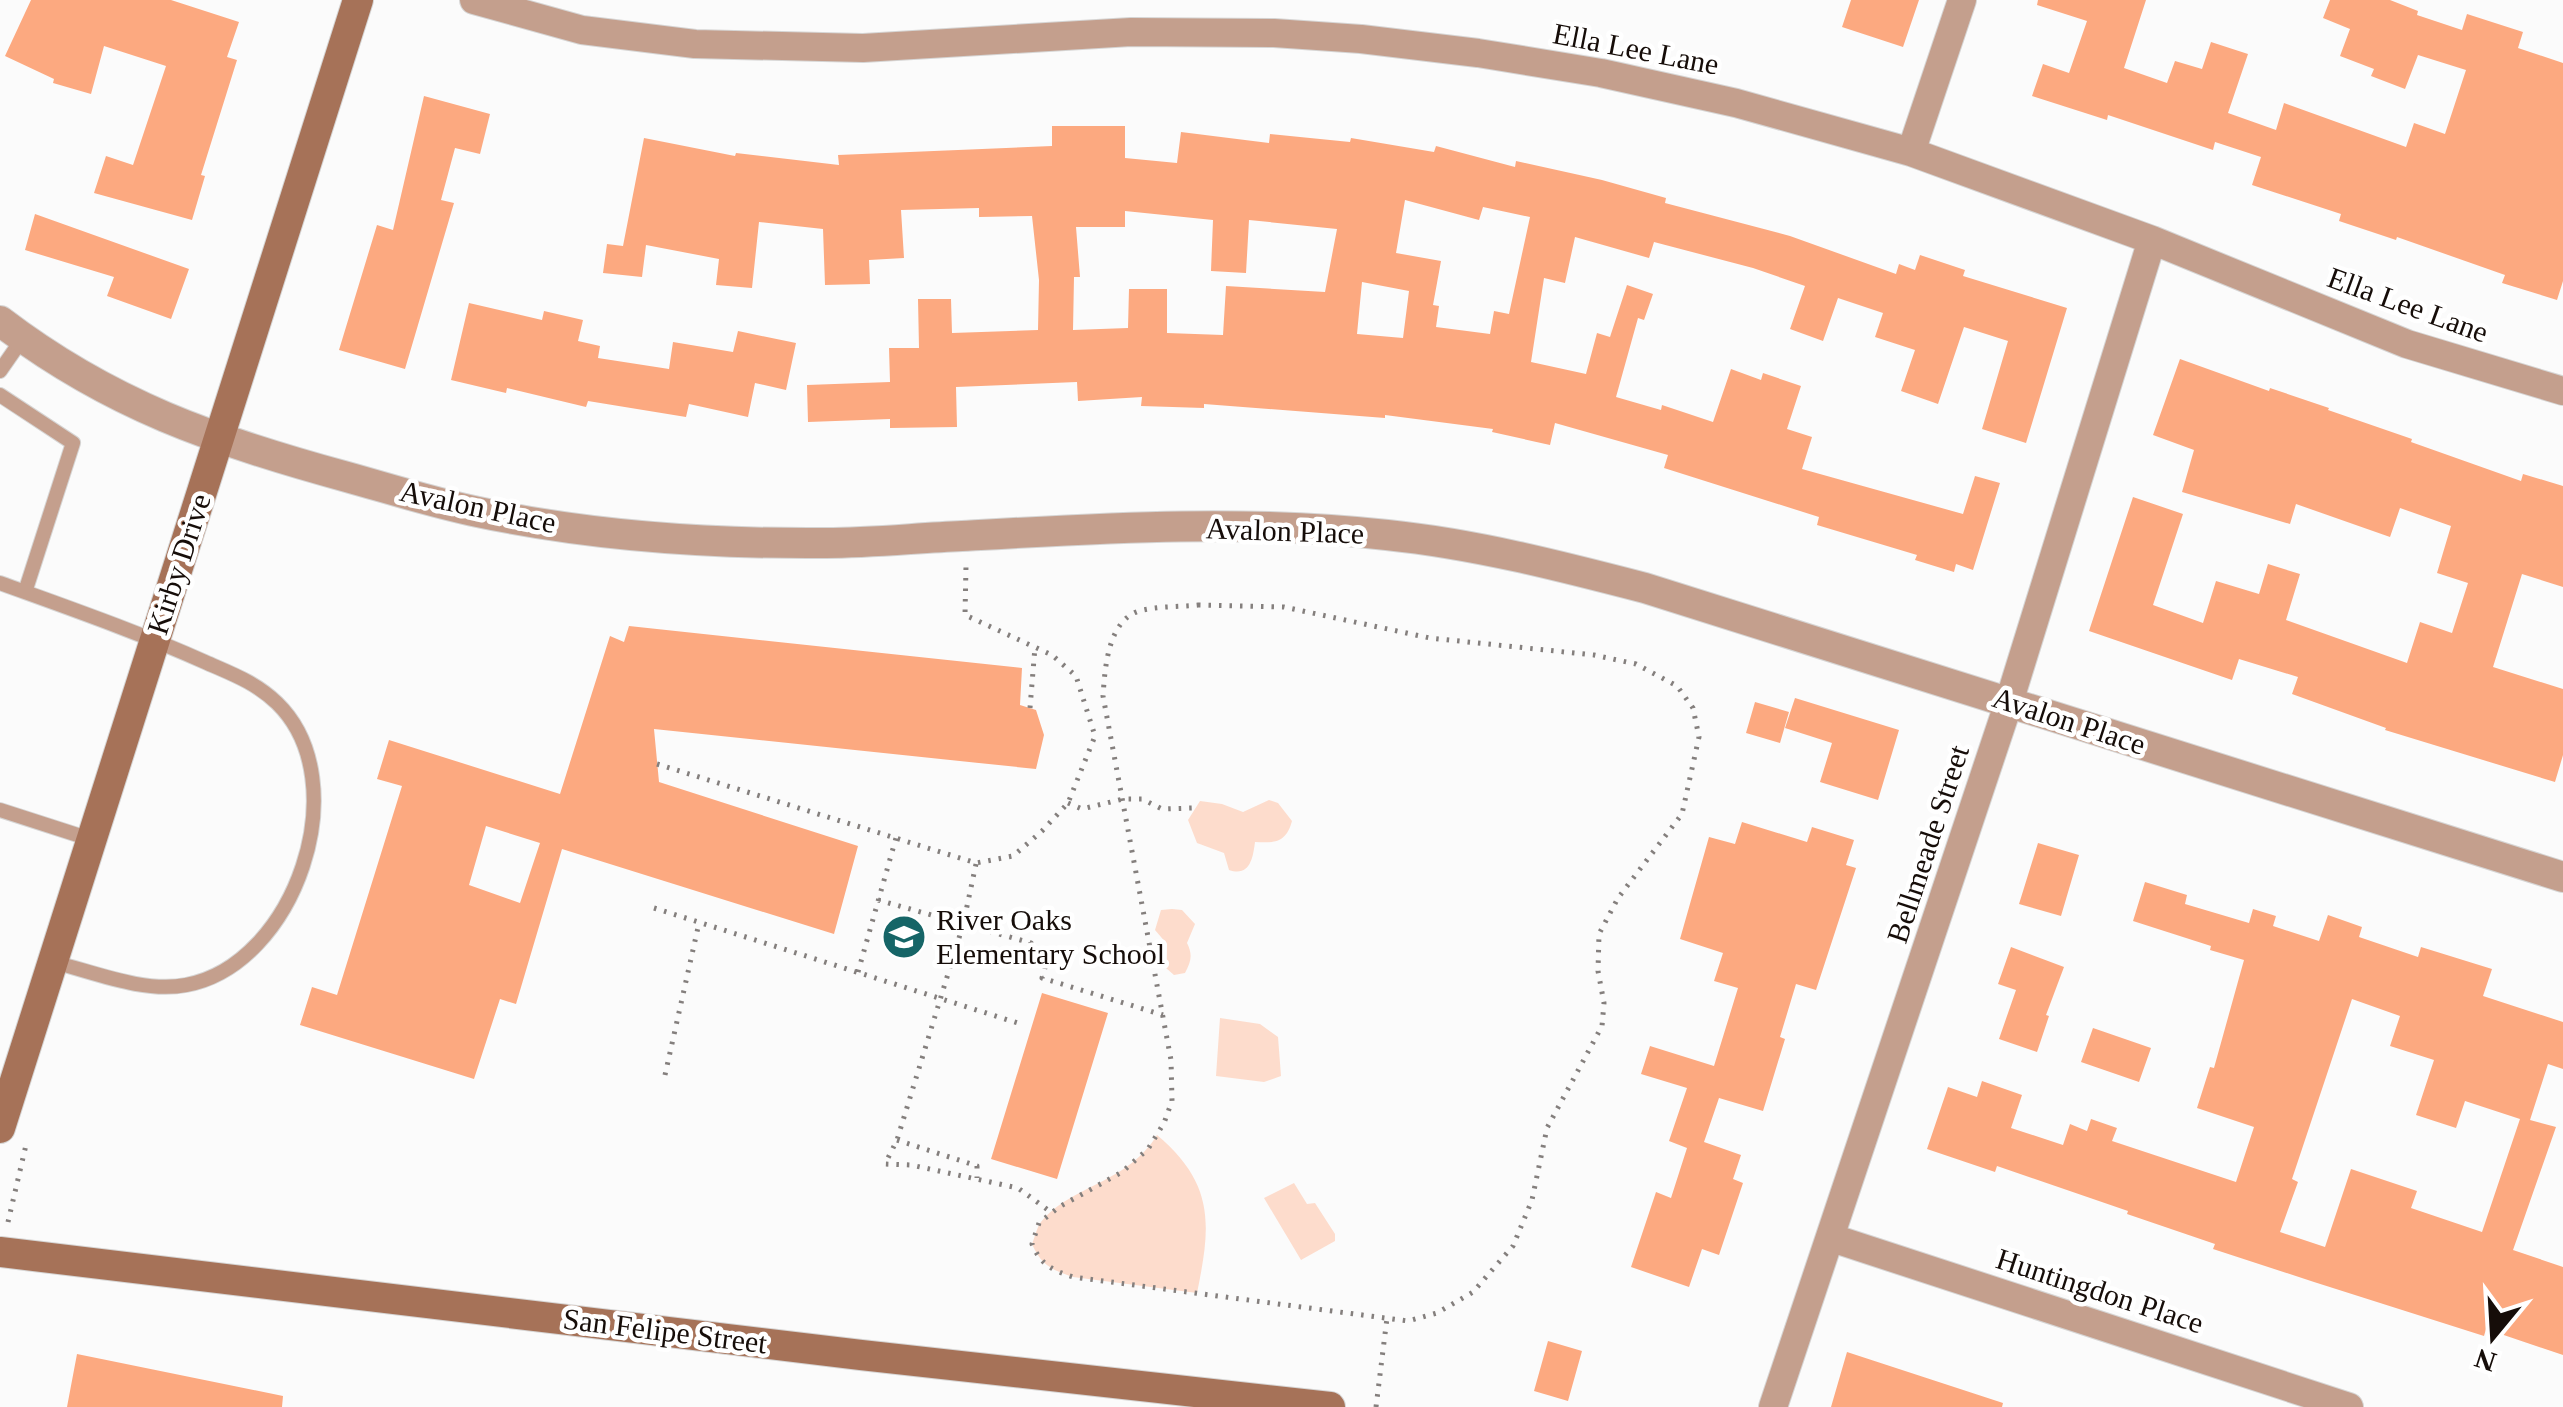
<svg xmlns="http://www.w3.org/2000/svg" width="2563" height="1407" font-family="'Times New Roman',serif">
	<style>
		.green { fill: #fddccc }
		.building { fill: #fca980; fill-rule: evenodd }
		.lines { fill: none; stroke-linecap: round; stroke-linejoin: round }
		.service-casing { stroke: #d6d5d4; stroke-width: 16 }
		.minor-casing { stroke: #d6d5d4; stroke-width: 30 }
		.tertiary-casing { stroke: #d6d5d4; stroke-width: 32 }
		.secondary-casing { stroke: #d6d5d4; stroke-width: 32 }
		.path { stroke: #847f7d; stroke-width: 5; stroke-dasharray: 2.5 8; stroke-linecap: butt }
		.service { stroke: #c49f8d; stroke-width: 14 }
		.minor { stroke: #c49f8d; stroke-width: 28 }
		.tertiary { stroke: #c49f8d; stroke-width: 30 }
		.secondary { stroke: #a67258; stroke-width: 30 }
		.labels { text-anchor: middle; stroke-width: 9; stroke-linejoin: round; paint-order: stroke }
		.street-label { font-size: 30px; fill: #160d09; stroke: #fff }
		.poi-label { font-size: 30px; fill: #160d09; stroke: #fff; text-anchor: start }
	</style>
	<rect width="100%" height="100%" fill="#fbfbfb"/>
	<path class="green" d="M 1269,800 L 1278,803 L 1292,821 C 1286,843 1275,843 1255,842 C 1253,858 1250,877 1229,870 L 1224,853 L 1197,843 L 1188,820 L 1200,801 L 1222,804 L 1243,812 Z
		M 1172,909 L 1182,910 L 1195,924 L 1187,943 C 1193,955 1191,962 1185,973 L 1174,975 L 1166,968 L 1167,944 L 1155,930 L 1161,910 Z
		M 1220,1018 L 1260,1024 L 1278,1037 L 1281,1076 L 1264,1082 L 1216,1076 Z
		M 1157,1135 C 1215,1184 1211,1225 1197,1293 L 1073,1277 C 1052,1270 1041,1265 1032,1244 C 1035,1237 1037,1227 1041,1222 C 1071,1185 1127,1184 1157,1135 Z
		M 1294,1183 L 1307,1204 L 1315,1203 L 1335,1234 L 1335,1241 L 1301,1260 L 1264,1198 Z"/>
	<path class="building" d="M 31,0 L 171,0 L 239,22 L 227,57 L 237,60 L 201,175 L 205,176 L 192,220 L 94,193 L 106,156 L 133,165 L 166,66 L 104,46 L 91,94 L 53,83 L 54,79 L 5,56 Z
		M 1851,0 L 1919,0 L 1903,47 L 1842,27 Z
		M 2038,0 L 2146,0 L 2124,68 L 2167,83 L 2175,61 L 2202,69 L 2211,42 L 2248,54 L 2228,113 L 2276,130 L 2284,103 L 2406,147 L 2414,123 L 2445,134 L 2466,70 L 2418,55 L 2405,89 L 2371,76 L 2374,69 L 2340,56 L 2350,29 L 2323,18 L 2330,0 L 2390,0 L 2418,11 L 2417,15 L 2462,30 L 2467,14 L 2523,32 L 2518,48 L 2563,63 L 2563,281 L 2557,300 L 2502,283 L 2505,275 L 2397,237 L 2396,240 L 2339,221 L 2341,214 L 2252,185 L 2261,157 L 2215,142 L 2213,150 L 2108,115 L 2107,120 L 2032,96 L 2043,64 L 2069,73 L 2087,21 L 2037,5 Z
		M 424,96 L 490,114 L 480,154 L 455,148 L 441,200 L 454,203 L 405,369 L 339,350 L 377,225 L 393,230 Z
		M 1052,126 L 1125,126 L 1125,158 L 1177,163 L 1181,132 L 1269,143 L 1270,134 L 1350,142 L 1351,138 L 1434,152 L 1436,146 L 1515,167 L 1516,161 L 1602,180 L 1666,198 L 1665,203 L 1790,236 L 1896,274 L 1899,264 L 1915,270 L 1920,255 L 1965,270 L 1963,276 L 2067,308 L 2026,443 L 1982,429 L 2008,341 L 1964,327 L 1938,404 L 1901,391 L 1915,350 L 1875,337 L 1883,313 L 1838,298 L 1823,341 L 1790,329 L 1805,286 L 1753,268 L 1654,242 L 1649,258 L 1575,237 L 1565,283 L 1544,278 L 1531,362 L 1586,374 L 1597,333 L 1610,337 L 1627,285 L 1653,294 L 1644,320 L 1638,318 L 1616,397 L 1661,410 L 1662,405 L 1713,422 L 1731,369 L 1761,380 L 1763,373 L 1801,386 L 1787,429 L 1812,437 L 1802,469 L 1963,514 L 1975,476 L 2000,483 L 1973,570 L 1956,564 L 1954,572 L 1915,560 L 1917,555 L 1817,525 L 1819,517 L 1664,468 L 1668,455 L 1555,423 L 1550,445 L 1492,432 L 1493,429 L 1385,415 L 1385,418 L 1204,404 L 1204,408 L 1141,406 L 1142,397 L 1078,401 L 1077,382 L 956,387 L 957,427 L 890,428 L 890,419 L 808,422 L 807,385 L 890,382 L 889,348 L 919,348 L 918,299 L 951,299 L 952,333 L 1038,330 L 1039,280 L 1032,216 L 979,217 L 979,208 L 901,210 L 904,258 L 869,260 L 870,284 L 825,285 L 823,229 L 759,222 L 752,288 L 716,285 L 719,259 L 646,245 L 642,277 L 603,273 L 607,244 L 623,246 L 644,138 L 735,156 L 736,153 L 839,165 L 838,155 L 1052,146 ZM 1405,200 L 1479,220 L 1483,207 L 1530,217 L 1509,314 L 1494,311 L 1490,334 L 1436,327 L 1439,306 L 1433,305 L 1441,261 L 1396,253 ZM 1125,211 L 1213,220 L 1211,271 L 1246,273 L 1249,220 L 1337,229 L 1325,292 L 1226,286 L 1223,335 L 1167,333 L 1167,289 L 1129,289 L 1128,328 L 1073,330 L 1074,277 L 1080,277 L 1076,227 L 1125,227 ZM 1362,282 L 1409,291 L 1403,338 L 1357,334 Z
		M 35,214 L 189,269 L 171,319 L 107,296 L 114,277 L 25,250 Z
		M 469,303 L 542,320 L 544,311 L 583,320 L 578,341 L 600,346 L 598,358 L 669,369 L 673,342 L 733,352 L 738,331 L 796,343 L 786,390 L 755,383 L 748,417 L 689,404 L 686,417 L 588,401 L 586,407 L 507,388 L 506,393 L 451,380 Z
		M 2180,359 L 2269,391 L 2270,388 L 2329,408 L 2328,410 L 2412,439 L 2411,442 L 2521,481 L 2523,474 L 2563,486 L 2563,587 L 2522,574 L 2493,667 L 2563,689 L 2563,755 L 2555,782 L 2385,730 L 2386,728 L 2292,694 L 2298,677 L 2239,659 L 2232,680 L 2089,631 L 2133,497 L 2183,514 L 2153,605 L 2203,623 L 2216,581 L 2259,594 L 2268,564 L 2300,574 L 2286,620 L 2407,663 L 2420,622 L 2452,633 L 2468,583 L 2437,573 L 2451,526 L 2400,508 L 2390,537 L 2296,504 L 2290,524 L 2182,492 L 2194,450 L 2153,435 Z
		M 629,626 L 1022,668 L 1020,705 L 1036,710 L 1044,735 L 1036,769 L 654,729 L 659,782 L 858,846 L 834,934 L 562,849 L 516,1004 L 500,999 L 474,1079 L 300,1025 L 312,987 L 337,995 L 402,786 L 377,779 L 389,740 L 560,794 L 610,636 L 624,642 ZM 486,826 L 540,843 L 520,903 L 469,885 Z
		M 1795,698 L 1899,730 L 1878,800 L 1820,782 L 1832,743 L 1785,728 Z
		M 1755,702 L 1789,712 L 1780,743 L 1746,733 Z
		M 1742,822 L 1807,842 L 1812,827 L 1854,840 L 1846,865 L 1856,868 L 1816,990 L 1796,984 L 1780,1037 L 1785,1039 L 1763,1111 L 1719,1098 L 1704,1142 L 1741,1155 L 1733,1179 L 1743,1183 L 1719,1255 L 1702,1249 L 1689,1287 L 1631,1267 L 1656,1192 L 1671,1198 L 1687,1148 L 1669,1141 L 1687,1088 L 1641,1074 L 1650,1046 L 1714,1066 L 1738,988 L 1714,981 L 1723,953 L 1680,939 L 1709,837 L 1735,844 Z
		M 2038,843 L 2079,855 L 2061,916 L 2019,904 Z
		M 2145,882 L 2187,895 L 2185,904 L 2249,923 L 2253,909 L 2276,916 L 2273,926 L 2319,941 L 2328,915 L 2362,927 L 2359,937 L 2418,957 L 2421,947 L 2492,969 L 2483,996 L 2563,1022 L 2563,1069 L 2548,1064 L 2530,1120 L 2556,1127 L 2513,1250 L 2563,1267 L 2563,1355 L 2486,1329 L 2484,1336 L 2314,1282 L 2213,1249 L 2215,1244 L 2127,1214 L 2128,1211 L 1997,1166 L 1995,1172 L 1927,1149 L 1948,1087 L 1977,1097 L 1982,1081 L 2022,1095 L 2011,1128 L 2063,1145 L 2070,1124 L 2087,1131 L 2091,1119 L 2117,1128 L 2112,1141 L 2236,1182 L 2254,1127 L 2197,1108 L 2210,1067 L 2214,1068 L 2244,960 L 2210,950 L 2211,946 L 2133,921 ZM 2352,999 L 2400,1016 L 2390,1046 L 2434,1060 L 2416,1115 L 2456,1128 L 2465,1101 L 2520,1119 L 2482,1232 L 2411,1208 L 2417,1191 L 2351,1169 L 2325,1247 L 2280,1232 L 2298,1182 L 2292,1179 Z
		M 2011,947 L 2064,967 L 2046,1015 L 2049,1016 L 2037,1052 L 1999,1039 L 2016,990 L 1998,984 Z
		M 1042,993 L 1108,1013 L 1057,1179 L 991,1159 Z
		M 2093,1028 L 2151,1048 L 2139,1082 L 2081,1062 Z
		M 1548,1341 L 1582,1351 L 1568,1401 L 1534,1391 Z
		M 1847,1352 L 2003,1403 L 2002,1407 L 1831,1407 Z
		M 77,1354 L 283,1396 L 282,1407 L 67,1407 Z"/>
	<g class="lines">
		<defs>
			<path id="service" d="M 0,371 L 23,338
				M 0,395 L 73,443 L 25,592
				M 0,583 C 69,608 138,632 205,662 C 232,674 255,682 277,703 C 358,782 295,965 186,985 C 143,993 94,972 53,962
				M 0,810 L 90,839"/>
			<path id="minor" d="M 474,0 L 582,30 L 695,44 L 863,48 L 1131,32 L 1274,33 L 1361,39 L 1478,53 L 1601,73 L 1736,103 L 1911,152 L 2152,240 L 2407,344 L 2563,391
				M 1911,152 L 1962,0
				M 1832,1238 L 2349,1407
				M 1773,1407 L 2009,702 L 2152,240"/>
			<path id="tertiary" d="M 0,321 C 110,405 215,441 347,477 C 390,489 434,503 478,512 C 591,536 710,544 826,543 C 871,543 916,538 962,536 C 1102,528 1246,519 1387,535 C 1475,544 1560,566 1645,588 L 2563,877"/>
			<path id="secondary" d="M 0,1128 L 358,0
				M 0,1252 L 861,1355 L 1330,1407"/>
		</defs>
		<use href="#service" class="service-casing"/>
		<use href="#minor" class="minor-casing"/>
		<use href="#tertiary" class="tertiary-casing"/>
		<use href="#secondary" class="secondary-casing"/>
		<path class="path" d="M 1198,605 L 1284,607 L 1430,638 L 1594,655 L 1636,664 L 1677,686 L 1693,708 L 1699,737 L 1682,814 L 1618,898 L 1599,934 L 1598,971 L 1604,1003 L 1602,1026 L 1547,1128 L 1532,1200 L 1513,1246 L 1473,1292 L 1437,1313 L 1408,1321 L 1073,1277 C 1052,1270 1041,1265 1032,1244 L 1039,1223 L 1059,1207 L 1122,1172 L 1148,1149 L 1164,1123 L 1172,1101 L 1171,1060 L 1103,696 C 1105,667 1108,617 1143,610 C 1161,606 1180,607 1198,605 Z
			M 1030,708 L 1035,647
			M 657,764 L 976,863 L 1013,856 L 1042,831 L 1068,803 L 1095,736 L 1076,676 L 1052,655 L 965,615 L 966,566
			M 1068,803 L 1082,809 L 1123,799 L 1142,799 L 1162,809 L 1193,808
			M 976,864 L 963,925 L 897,1140 L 885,1164 L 911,1165 L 1018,1188 L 1052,1213
			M 878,900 L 1031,943 L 1026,955 L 1047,961 L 1042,978 L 1163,1015
			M 654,908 L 1024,1025
			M 858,972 L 896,838
			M 665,1075 L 699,923
			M 897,1140 L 977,1166 L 977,1178
			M 8,1222 L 26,1145
			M 1376,1407 L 1387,1318"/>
		<use href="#service" class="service"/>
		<use href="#minor" class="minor"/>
		<use href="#tertiary" class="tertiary"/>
		<use href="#secondary" class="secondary"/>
	</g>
	<defs>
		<symbol id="school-disc" viewBox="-11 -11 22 22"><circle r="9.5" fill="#166567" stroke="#fff"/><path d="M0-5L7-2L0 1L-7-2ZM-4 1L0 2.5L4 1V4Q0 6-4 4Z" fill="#fff"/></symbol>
	</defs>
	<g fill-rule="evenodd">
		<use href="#school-disc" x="879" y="912" width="50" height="50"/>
	</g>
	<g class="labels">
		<g class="street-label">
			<text transform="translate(1636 49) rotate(11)" y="10">Ella Lee Lane</text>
			<text transform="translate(2408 305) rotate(20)" y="10">Ella Lee Lane</text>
			<text transform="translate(478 507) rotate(12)" y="10">Avalon Place</text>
			<text transform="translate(1285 531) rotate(2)" y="10">Avalon Place</text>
			<text transform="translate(179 564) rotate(-72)" y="10">Kirby Drive</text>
			<text transform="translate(2069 721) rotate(18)" y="10">Avalon Place</text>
			<text transform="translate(1928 844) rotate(-72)" y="10">Bellmeade Street</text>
			<text transform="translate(2100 1291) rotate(18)" y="10">Huntingdon Place</text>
			<text transform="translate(665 1331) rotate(7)" y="10">San Felipe Street</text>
		</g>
		<g class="poi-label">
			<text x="936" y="930">River Oaks<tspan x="936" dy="34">Elementary School</tspan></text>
		</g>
	</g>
	<g transform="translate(2493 1337) rotate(198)" stroke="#ffffff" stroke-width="8" paint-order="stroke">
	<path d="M0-8L18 38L0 25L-18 38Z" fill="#160d09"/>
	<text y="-15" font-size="28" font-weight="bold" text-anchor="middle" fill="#160d09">N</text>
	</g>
</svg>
